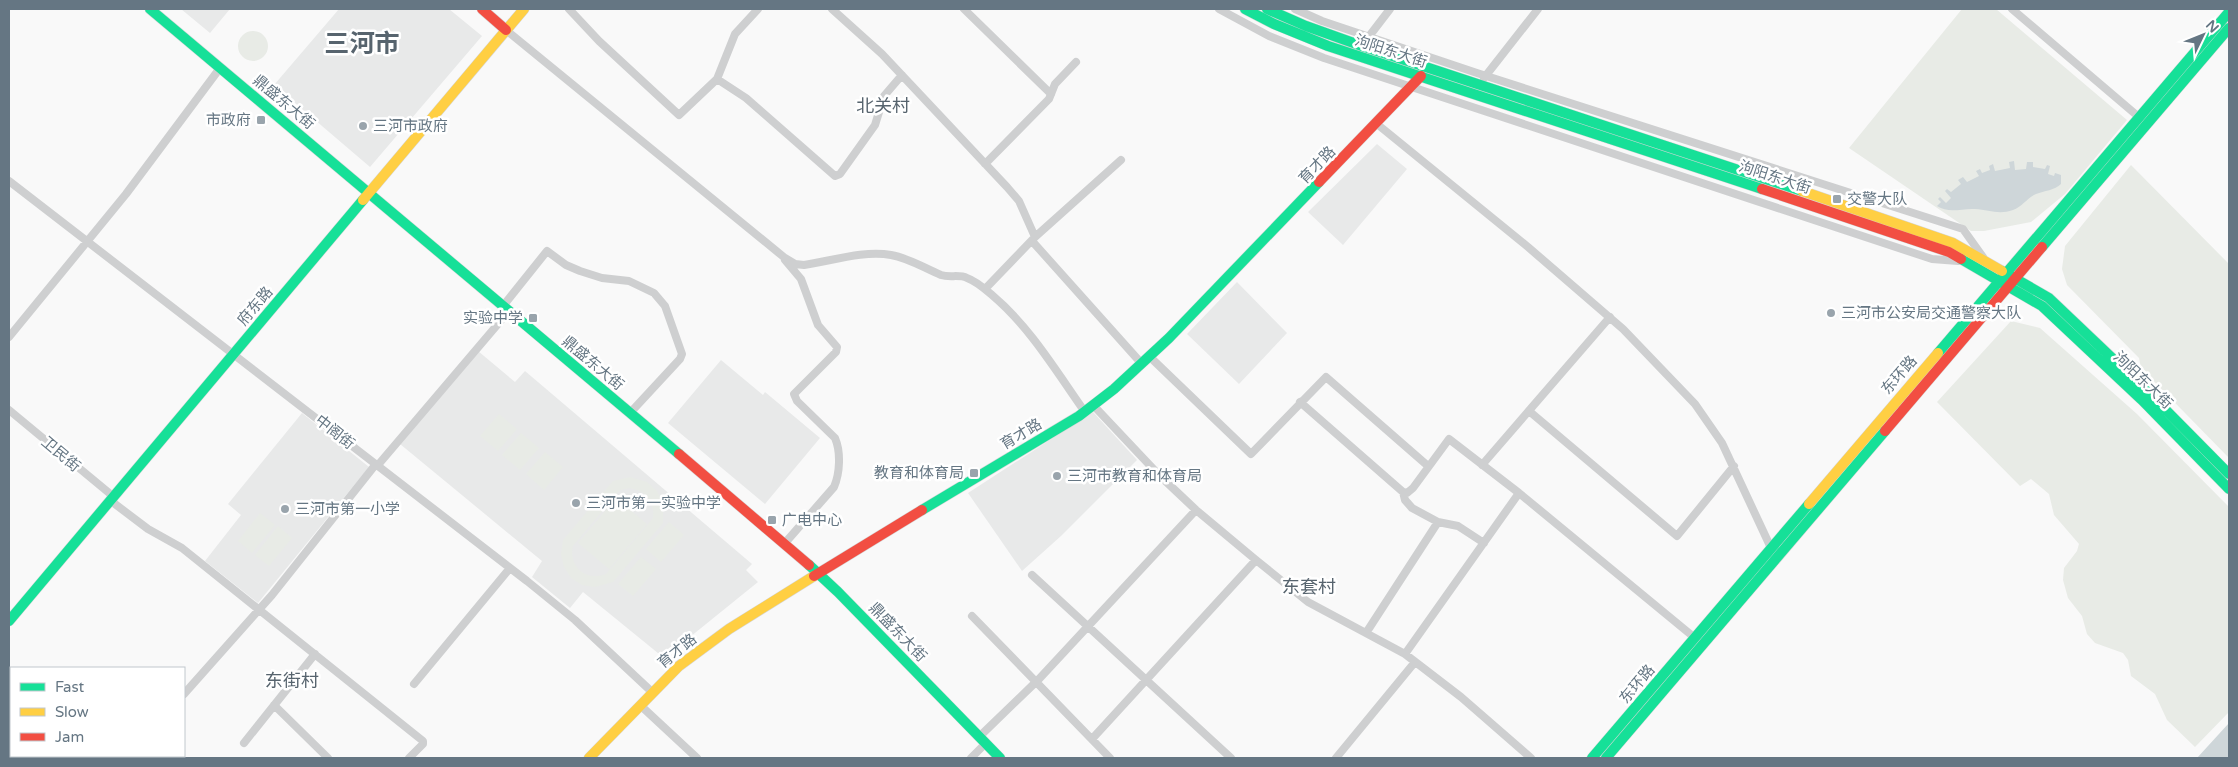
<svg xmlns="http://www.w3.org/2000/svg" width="2238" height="767" font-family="'Varela Round','Noto Sans SC',sans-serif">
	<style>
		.built { fill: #e8e9e9 }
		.green { fill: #e8ebe6; fill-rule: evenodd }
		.water { fill: #ced6d9 }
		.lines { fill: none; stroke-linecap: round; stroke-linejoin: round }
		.fast-casing { stroke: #d5d6d7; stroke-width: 11 }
		.slow-casing { stroke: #d5d6d7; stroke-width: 11 }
		.jam-casing { stroke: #d5d6d7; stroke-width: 11 }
		.street { stroke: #cecfd0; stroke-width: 8 }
		.fast { stroke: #16e098; stroke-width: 10 }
		.slow { stroke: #ffcf43; stroke-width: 10 }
		.jam { stroke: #f24e42; stroke-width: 10 }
		.poi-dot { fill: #99a4ac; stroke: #fff; stroke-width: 2 }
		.labels { text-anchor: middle; stroke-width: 5; stroke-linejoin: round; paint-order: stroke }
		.street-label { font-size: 15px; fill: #657683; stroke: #fff }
		.poi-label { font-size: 15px; fill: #657683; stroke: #fff; text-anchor: start }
		.quarter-label { font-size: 18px; fill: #57646e; stroke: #fff }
		.town-label { font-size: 25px; font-weight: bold; fill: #57646e; stroke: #fff }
	</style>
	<rect width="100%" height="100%" fill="#f9f9f9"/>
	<path class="built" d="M 181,9 L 230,9 L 210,33 Z
		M 339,9 L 449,9 L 482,36 L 370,167 L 274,85 Z
		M 1377,144 L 1407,169 L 1343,245 L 1308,212 Z
		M 1237,282 L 1287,333 L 1239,384 L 1187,334 Z
		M 478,351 L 515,382 L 525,371 L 752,564 L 746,570 L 758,582 L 664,658 L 583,592 L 570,608 L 532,577 L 542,561 L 400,444 Z
		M 721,360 L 763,395 L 765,392 L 820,438 L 765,504 L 668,423 Z
		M 1093,412 L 1137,460 L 1061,536 L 1022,571 L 968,493 Z
		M 302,413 L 369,467 L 258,603 L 205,561 L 241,515 L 228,504 Z"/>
	<path class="green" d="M 1962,9 L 1996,9 L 2127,120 L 2065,194 L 2031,222 L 1984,231 L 1971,231 L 1849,148 Z
		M238 46a15 15 0 1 1 30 0a15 15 0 1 1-30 0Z
		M 2131,165 L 2229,264 L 2229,458 L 2141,368 L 2139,358 L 2067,285 L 2062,269 L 2065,246 Z
		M 2011,321 L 2040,328 L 2137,414 L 2229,507 L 2229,712 L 2195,747 L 2167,720 L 2155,694 L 2131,676 L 2128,660 L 2123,653 L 2095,643 L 2087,634 L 2082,616 L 2068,598 L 2063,580 L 2064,568 L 2077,551 L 2079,544 L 2054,515 L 2049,494 L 2031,479 L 2020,486 L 1937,402 Z
		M 499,414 L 517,429 L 498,451 L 480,436 Z
		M 521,433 L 539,448 L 520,470 L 502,455 Z
		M 545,452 L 563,467 L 544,490 L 526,474 Z
		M 630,477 L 647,482 L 657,491 L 663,503 L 663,523 L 613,582 L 595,587 L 582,585 L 571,578 L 564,567 L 561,554 L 563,540 L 613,481 ZM 630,488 C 646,491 655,502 653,518 L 606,574 C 586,582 568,566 573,546 L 620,490 Z
		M 616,498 L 647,524 L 609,569 L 578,543 Z
		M 260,513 L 275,525 L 252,553 L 238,541 Z
		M 669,522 L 684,535 L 661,562 L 646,549 Z
		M 278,526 L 292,538 L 269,566 L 255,555 Z
		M 641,557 L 656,569 L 633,596 L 618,584 Z"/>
	<path class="water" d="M 2014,161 L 2015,170 L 2026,169 L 2027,162 L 2033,162 L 2033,167 L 2045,169 L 2047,165 L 2050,166 L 2048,174 L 2054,176 L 2055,173 L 2061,175 L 2061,184 C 2055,190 2044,191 2036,194 C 2027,198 2022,207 2013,210 C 1999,215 1989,210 1975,209 C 1962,208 1949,214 1937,206 L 1941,202 L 1938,199 L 1940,197 L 1946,203 L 1951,198 L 1945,191 L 1947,189 L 1951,192 L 1961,184 L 1958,180 L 1963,177 L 1967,182 L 1979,176 L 1976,171 L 1980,169 L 1982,173 L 1990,170 L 1989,166 L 1993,164 L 1995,171 L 2010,168 L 2009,162 Z
		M 2229,723 L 2229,758 L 2197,758 Z"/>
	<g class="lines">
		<defs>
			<path id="fast" d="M 150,9 L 679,454
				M 1245,9 L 1274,24 L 1328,46 L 1762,189
				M 1267,9 L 1306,26 L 1362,46 L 1802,191
				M 2042,247 L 2229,28
				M 1961,259 L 2042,306 L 2142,400 L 2229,489
				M 2002,271 L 2049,298 L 2149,393 L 2229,474
				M 1938,353 L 2229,12
				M 922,510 L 1079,416 L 1114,389 L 1169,338 L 1319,182
				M 809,565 L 838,592 L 1000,758
				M 9,621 L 363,200
				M 1592,758 L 1809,504
				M 1606,758 L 1885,431"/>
			<path id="slow" d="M 1802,191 L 1953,243 L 2002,271
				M 363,200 L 524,9
				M 1809,504 L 1938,353
				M 589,758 L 679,666 L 729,629 L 814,576"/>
			<path id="jam" d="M 482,9 L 506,30
				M 1319,182 L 1421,76
				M 1762,189 L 1949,252 L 1961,259
				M 1885,431 L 2042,247
				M 679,454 L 809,565
				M 814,576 L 922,510"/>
		</defs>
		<use href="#fast" class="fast-casing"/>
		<use href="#slow" class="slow-casing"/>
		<use href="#jam" class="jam-casing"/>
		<path class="street" d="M 569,9 L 599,41 L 679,115 L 717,79 L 735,34 L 758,9
			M 832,9 L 882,54 L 1007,187 L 1019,201 L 1035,237
			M 964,9 L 1051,94
			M 1219,9 L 1269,36 L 1324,58 L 1932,259 L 1958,261
			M 1295,9 L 1322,21 L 1477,73 L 1963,229 L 1983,257
			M 2012,9 L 2140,118
			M 506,30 L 785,258 L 795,264 L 804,265 C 831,261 864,250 891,255 C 909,258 924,268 941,275 C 950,278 959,274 967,278 C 976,281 985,289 992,295 C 1030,327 1056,371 1085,412
			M 1367,39 L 1390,9
			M 1484,78 L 1538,9
			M 717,79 L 746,98 L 835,176 L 840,174 L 875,125 L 884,96 L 902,75
			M 1377,124 L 1528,247 L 1623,329 L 1695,404 L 1722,443 L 1771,548
			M 985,164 L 1049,99 L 1055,84 L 1076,62
			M 9,181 L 527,581 L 575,620 L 652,692
			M 1032,241 L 1142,364
			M 985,289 L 1035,237 L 1121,160
			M 503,306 L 547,251 L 566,265 L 580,271 L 602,278 L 629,281 L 654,293 L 665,306 L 682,354 L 680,359 L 630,413
			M 9,337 L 126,194 L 220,68
			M 1150,357 L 1251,454 L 1326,377 L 1428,466
			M 1300,402 L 1403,492 L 1407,493 L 1413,488 L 1449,439 L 1519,493 L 1695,638
			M 1093,405 L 1159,475 L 1196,510 L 1256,560 L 1308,602 L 1405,654 L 1461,697 L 1531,758
			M 9,410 L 114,497
			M 1529,411 L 1677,536 L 1734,466
			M 378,465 L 509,311
			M 1482,465 L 1610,317
			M 1403,492 L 1405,500 L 1412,508 L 1438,522 L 1458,526 L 1484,543
			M 111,501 L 148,529 L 182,548 L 423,741 L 423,744 L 409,758
			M 785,543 L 834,487 C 840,473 841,452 835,438 L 797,401 L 794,394 L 836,352 L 837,347 L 818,325 L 801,279 L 785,260
			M 1032,575 L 1231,758
			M 972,616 L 1110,758
			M 1366,633 L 1438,522
			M 1405,654 L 1519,493
			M 9,683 L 11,684
			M 414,684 L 510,568
			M 184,694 L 272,595 L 376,464
			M 274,705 L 328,758
			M 640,705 L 697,758
			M 979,737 L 1039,679 L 1196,510
			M 1092,739 L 1256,560
			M 244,743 L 315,654
			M 971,758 L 986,743
			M 1336,758 L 1415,662"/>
		<use href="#fast" class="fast"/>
		<use href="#slow" class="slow"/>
		<use href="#jam" class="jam"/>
	</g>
	<g class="poi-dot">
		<rect x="256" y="115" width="10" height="10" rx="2.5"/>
		<circle cx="363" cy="126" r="5"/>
		<rect x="1832" y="194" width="10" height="10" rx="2.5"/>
		<circle cx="1831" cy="313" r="5"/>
		<rect x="528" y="313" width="10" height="10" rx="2.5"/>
		<rect x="969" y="468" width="10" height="10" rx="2.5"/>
		<circle cx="1057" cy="476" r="5"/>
		<circle cx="576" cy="503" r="5"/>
		<circle cx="285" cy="509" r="5"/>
		<rect x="767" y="515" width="10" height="10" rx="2.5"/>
	</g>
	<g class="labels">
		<g class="street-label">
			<text transform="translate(1391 51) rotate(18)" y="5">泃阳东大街</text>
			<text transform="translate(284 102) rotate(40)" y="5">鼎盛东大街</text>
			<text transform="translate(1317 165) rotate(-46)" y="5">育才路</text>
			<text transform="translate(1775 177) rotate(18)" y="5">泃阳东大街</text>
			<text transform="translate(255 306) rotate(-50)" y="5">府东路</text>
			<text transform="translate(593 363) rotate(40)" y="5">鼎盛东大街</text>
			<text transform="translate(1899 375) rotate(-49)" y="5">东环路</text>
			<text transform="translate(2143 380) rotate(44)" y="5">泃阳东大街</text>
			<text transform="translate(335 432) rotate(38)" y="5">中阁街</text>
			<text transform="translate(1021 434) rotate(-31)" y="5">育才路</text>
			<text transform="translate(61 454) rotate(40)" y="5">卫民街</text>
			<text transform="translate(898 632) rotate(46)" y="5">鼎盛东大街</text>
			<text transform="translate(677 651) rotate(-39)" y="5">育才路</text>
			<text transform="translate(1637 684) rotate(-50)" y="5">东环路</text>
		</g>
		<g class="poi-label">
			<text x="251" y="125" text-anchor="end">市政府</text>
			<text x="373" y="131">三河市政府</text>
			<text x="1847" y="204">交警大队</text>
			<text x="1841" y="318">三河市公安局交通警察大队</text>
			<text x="523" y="323" text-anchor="end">实验中学</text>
			<text x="964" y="478" text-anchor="end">教育和体育局</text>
			<text x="1067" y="481">三河市教育和体育局</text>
			<text x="586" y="508">三河市第一实验中学</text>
			<text x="295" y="514">三河市第一小学</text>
			<text x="782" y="525">广电中心</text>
		</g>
		<g class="quarter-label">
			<text x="883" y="112">北关村</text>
			<text x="1309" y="593">东套村</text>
			<text x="292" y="687">东街村</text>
		</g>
		<g class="town-label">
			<text x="362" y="52">三河市</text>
		</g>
	</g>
	<rect width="2238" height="767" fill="none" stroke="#657683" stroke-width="20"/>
	<rect x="10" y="667" width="175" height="90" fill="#ffffff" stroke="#c1c8cd"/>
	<rect x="20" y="683" width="25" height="8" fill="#16e098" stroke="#c1c8cd"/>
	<text x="55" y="692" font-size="15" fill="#657683">Fast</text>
	<rect x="20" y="708" width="25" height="8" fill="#ffcf43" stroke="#c1c8cd"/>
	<text x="55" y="717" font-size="15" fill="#657683">Slow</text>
	<rect x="20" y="733" width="25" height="8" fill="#f24e42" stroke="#c1c8cd"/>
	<text x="55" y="742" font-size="15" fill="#657683">Jam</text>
	<g transform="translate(2203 35) rotate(47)" stroke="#ffffff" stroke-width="4" paint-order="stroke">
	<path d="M0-4L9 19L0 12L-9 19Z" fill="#657683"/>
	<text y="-8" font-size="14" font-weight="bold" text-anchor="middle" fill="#657683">N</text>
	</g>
</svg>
